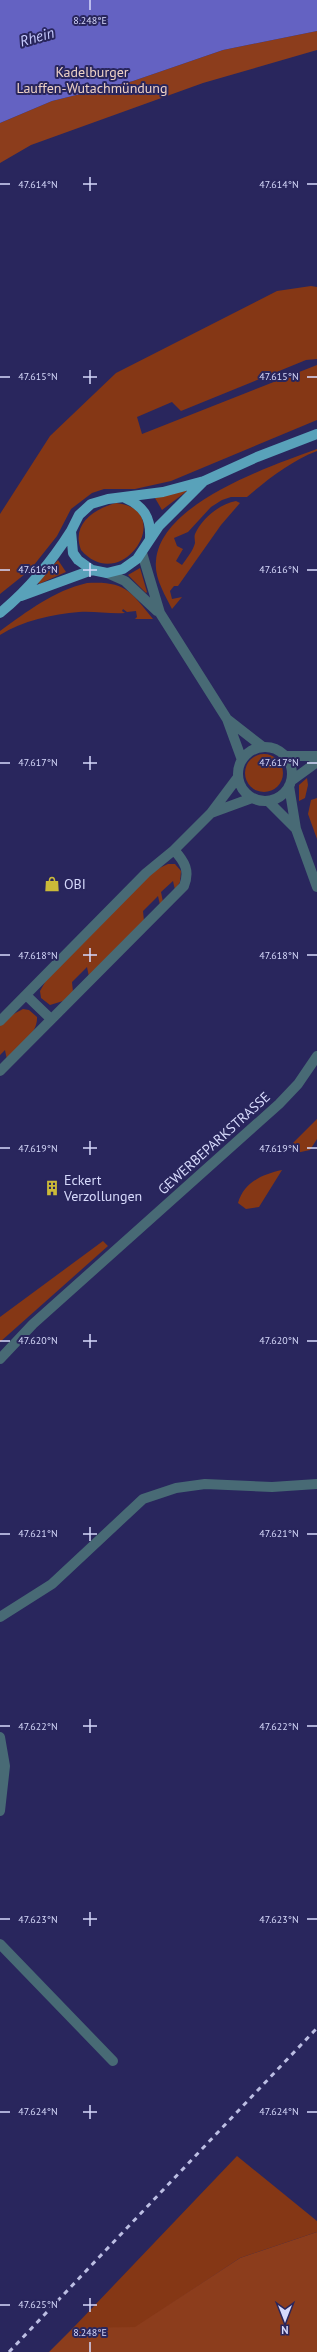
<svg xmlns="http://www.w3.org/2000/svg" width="317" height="2352" font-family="'PT Sans',sans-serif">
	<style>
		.green { fill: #853715 }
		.forest { fill: #8c3d1c }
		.water { fill: #6462c2 }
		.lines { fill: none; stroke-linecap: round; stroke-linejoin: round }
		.minor { stroke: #486a75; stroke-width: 10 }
		.primary { stroke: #59a2ba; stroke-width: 10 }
		.rail { stroke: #bcbee3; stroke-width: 3; stroke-dasharray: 5 5; stroke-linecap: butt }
		.ticks { fill: none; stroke: #d6d9fb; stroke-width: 1.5 }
		.labels { text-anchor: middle; stroke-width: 4; stroke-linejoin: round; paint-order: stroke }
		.park-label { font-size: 14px; fill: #edd1c6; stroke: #29265d }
		.poi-label { font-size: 14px; fill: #d6d9fb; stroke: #29265d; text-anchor: start }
		.street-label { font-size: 14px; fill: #d6d9fb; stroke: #29265d }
		.water-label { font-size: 15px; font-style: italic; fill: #c8ccff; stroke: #29265d }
		.ticks-label { font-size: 10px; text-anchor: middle; fill: #d6d9fb; stroke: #29265d; stroke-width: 4; stroke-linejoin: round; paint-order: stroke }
	</style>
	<rect width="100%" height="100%" fill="#29265d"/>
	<path class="green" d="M 311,286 L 317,287 L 317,359 L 306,360 L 181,411 L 172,402 L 137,417 L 142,434 L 317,365 L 317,420 L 171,481 L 135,489 L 104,489 L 92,493 L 71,509 L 57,536 L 30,570 L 0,594 L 0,514 L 50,436 L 116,373 L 277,291 Z
		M 317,449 L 317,451 C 291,461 268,479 247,497 L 231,497 L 222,500 L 211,507 L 188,532 L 174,538 L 177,546 L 183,549 L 176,561 L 182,565 C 186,559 193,551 195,543 C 195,540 194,537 195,534 C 202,518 220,504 236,501 L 240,503 L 221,525 L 178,586 L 174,586 L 170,591 L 172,599 L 182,597 L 172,609 C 165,595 154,577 156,561 C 160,503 271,466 317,449 Z
		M 186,489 L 187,491 L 162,510 L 155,498 Z
		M 116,503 C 178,509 122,597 81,550 C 71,524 94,509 116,503 Z
		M 58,560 L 66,572 L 39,584 L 38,582 Z
		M 140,568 L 147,592 L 146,593 L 128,575 Z
		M 87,583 C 126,581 130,591 153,619 L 135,619 L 137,617 L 136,611 L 127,612 L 123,609 L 122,611 L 125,613 C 110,614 94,611 79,612 C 53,614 22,621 0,635 L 0,631 C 28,611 53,591 87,583 Z
		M245 773a19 19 0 1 1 38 0a19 19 0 1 1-38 0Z
		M 307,778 L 308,785 L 305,798 L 299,801 L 299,785 Z
		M 317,798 L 317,839 L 308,814 L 311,800 Z
		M 168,864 L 175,864 L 181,871 L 180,882 L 175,890 L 173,881 L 161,892 L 163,902 L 160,905 L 158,896 L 143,911 L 144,921 L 89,977 L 87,967 L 72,982 L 73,992 L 63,1001 L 50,1005 L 41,998 L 40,991 L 48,977 L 155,870 Z
		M 23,1009 L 29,1010 L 37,1017 C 38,1034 18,1048 7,1060 L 5,1050 L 0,1055 L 0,1025 L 8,1017 Z
		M 317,1119 L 317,1139 L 310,1150 L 296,1153 L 291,1151 L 290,1146 Z
		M 282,1170 L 259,1207 L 246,1209 L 238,1203 C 244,1182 263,1174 282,1170 Z
		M 103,1241 L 108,1246 L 0,1342 L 0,1317 Z
		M 237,2156 L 317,2221 L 317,2232 L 240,2258 L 135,2328 L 73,2328 Z"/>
	<path class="forest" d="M 317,31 L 317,50 L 203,83 L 31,145 L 0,163 L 0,123 L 52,101 L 133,81 L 223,50 Z
		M 317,2232 L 317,2352 L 49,2352 L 73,2328 L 135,2327 L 240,2258 Z"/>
	<path class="water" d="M 0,0 L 317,0 L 317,31 L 223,50 L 133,81 L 52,101 L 0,123 Z"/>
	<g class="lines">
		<path class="minor" d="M 142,553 L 160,613 L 227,719 L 242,760
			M 107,573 L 125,581 L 157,611
			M 227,719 L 263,747
			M238 774a27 27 0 1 1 54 0a27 27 0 1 1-54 0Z
			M 285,756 L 317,756
			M 291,781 L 317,762
			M 289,786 L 296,829 L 317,887
			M 268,801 L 296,829
			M 211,813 L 252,798
			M 174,850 L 211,813 L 238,777
			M 26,995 L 51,1019
			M 0,1021 L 146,873 L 174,850 C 185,862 190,871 184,886 L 0,1071
			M 0,1359 L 33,1324 L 279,1104 L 298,1084 L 317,1056
			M 0,1617 L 52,1584 L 143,1499 L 176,1488 L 205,1484 L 272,1487 L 317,1484
			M 0,1737 L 5,1766 L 0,1811
			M 0,1944 L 113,2061"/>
		<path class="primary" d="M 204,481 L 159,526 L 137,559 L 123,569 L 107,573 L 92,570 L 78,560 L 73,553 L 71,531 L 79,515 L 91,504 L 108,499 L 163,492 L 204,481 L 257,457 L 317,434
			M 125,498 C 144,506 151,518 150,538
			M 21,596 L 92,570
			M 0,613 C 28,590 52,561 71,531"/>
		<path class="rail" d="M 9,2352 L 317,2028"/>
	</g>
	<path class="ticks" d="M 90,0 L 90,10M 90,177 L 90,191M 0,184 L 10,184M 83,184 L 97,184M 307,184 L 317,184M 90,370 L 90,384M 0,377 L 10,377M 83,377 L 97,377M 307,377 L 317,377M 90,563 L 90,577M 0,570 L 10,570M 83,570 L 97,570M 307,570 L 317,570M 90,756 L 90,770M 0,763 L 10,763M 83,763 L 97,763M 307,763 L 317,763M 90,948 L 90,962M 0,955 L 10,955M 83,955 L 97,955M 307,955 L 317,955M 90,1141 L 90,1155M 0,1148 L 10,1148M 83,1148 L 97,1148M 307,1148 L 317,1148M 90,1334 L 90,1348M 0,1341 L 10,1341M 83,1341 L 97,1341M 307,1341 L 317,1341M 90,1527 L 90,1541M 0,1534 L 10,1534M 83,1534 L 97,1534M 307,1534 L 317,1534M 90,1719 L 90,1733M 0,1726 L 10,1726M 83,1726 L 97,1726M 307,1726 L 317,1726M 90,1912 L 90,1926M 0,1919 L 10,1919M 83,1919 L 97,1919M 307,1919 L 317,1919M 90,2105 L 90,2119M 0,2112 L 10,2112M 83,2112 L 97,2112M 307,2112 L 317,2112M 90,2298 L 90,2312M 0,2305 L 10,2305M 83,2305 L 97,2305M 90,2342 L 90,2352"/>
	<defs>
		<symbol id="shop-bare" viewBox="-9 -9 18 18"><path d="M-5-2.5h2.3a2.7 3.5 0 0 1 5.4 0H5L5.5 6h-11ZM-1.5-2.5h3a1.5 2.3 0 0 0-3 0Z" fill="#cbba39" stroke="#29265d" stroke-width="2.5" paint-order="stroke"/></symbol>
		<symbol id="building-bare" viewBox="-9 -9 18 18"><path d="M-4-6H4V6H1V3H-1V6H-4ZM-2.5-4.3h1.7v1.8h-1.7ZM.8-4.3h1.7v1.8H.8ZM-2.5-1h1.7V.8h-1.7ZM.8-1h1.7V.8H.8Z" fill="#cbba39" stroke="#29265d" stroke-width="2.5" paint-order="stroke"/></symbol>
	</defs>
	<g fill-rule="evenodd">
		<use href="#shop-bare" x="41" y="873" width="22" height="22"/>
		<use href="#building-bare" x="41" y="1177" width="22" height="22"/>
	</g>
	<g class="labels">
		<g class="park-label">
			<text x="92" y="77">Kadelburger<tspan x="92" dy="16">Lauffen-Wutachmündung</tspan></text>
		</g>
		<g class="poi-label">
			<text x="64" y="889">OBI</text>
			<text x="64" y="1185">Eckert<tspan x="64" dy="16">Verzollungen</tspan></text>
		</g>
		<g class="street-label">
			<text transform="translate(214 1143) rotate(-42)" y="5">GEWERBEPARKSTRASSE</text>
		</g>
		<g class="water-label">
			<text transform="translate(37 37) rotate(-16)" y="5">Rhein</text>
		</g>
	</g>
	<g class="ticks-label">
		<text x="90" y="24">8.248°E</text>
		<text x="279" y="188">47.614°N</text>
		<text x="38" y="188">47.614°N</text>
		<text x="279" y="380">47.615°N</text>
		<text x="38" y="380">47.615°N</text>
		<text x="38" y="573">47.616°N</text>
		<text x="279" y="573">47.616°N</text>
		<text x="38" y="766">47.617°N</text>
		<text x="279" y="766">47.617°N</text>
		<text x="279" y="959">47.618°N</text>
		<text x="38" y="959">47.618°N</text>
		<text x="38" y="1152">47.619°N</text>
		<text x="279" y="1152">47.619°N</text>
		<text x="38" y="1344">47.620°N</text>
		<text x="279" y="1344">47.620°N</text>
		<text x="38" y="1537">47.621°N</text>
		<text x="279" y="1537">47.621°N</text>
		<text x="38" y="1730">47.622°N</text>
		<text x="279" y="1730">47.622°N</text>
		<text x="38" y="1923">47.623°N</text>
		<text x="279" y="1923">47.623°N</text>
		<text x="279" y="2115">47.624°N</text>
		<text x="38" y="2115">47.624°N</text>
		<text x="38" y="2308">47.625°N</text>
		<text x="90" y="2336">8.248°E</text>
	</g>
	<g transform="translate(285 2320) rotate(180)" stroke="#29265d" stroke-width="3" paint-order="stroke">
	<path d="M0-3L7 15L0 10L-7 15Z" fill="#d6d9fb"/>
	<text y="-6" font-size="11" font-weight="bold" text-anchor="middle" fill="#d6d9fb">N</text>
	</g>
</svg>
